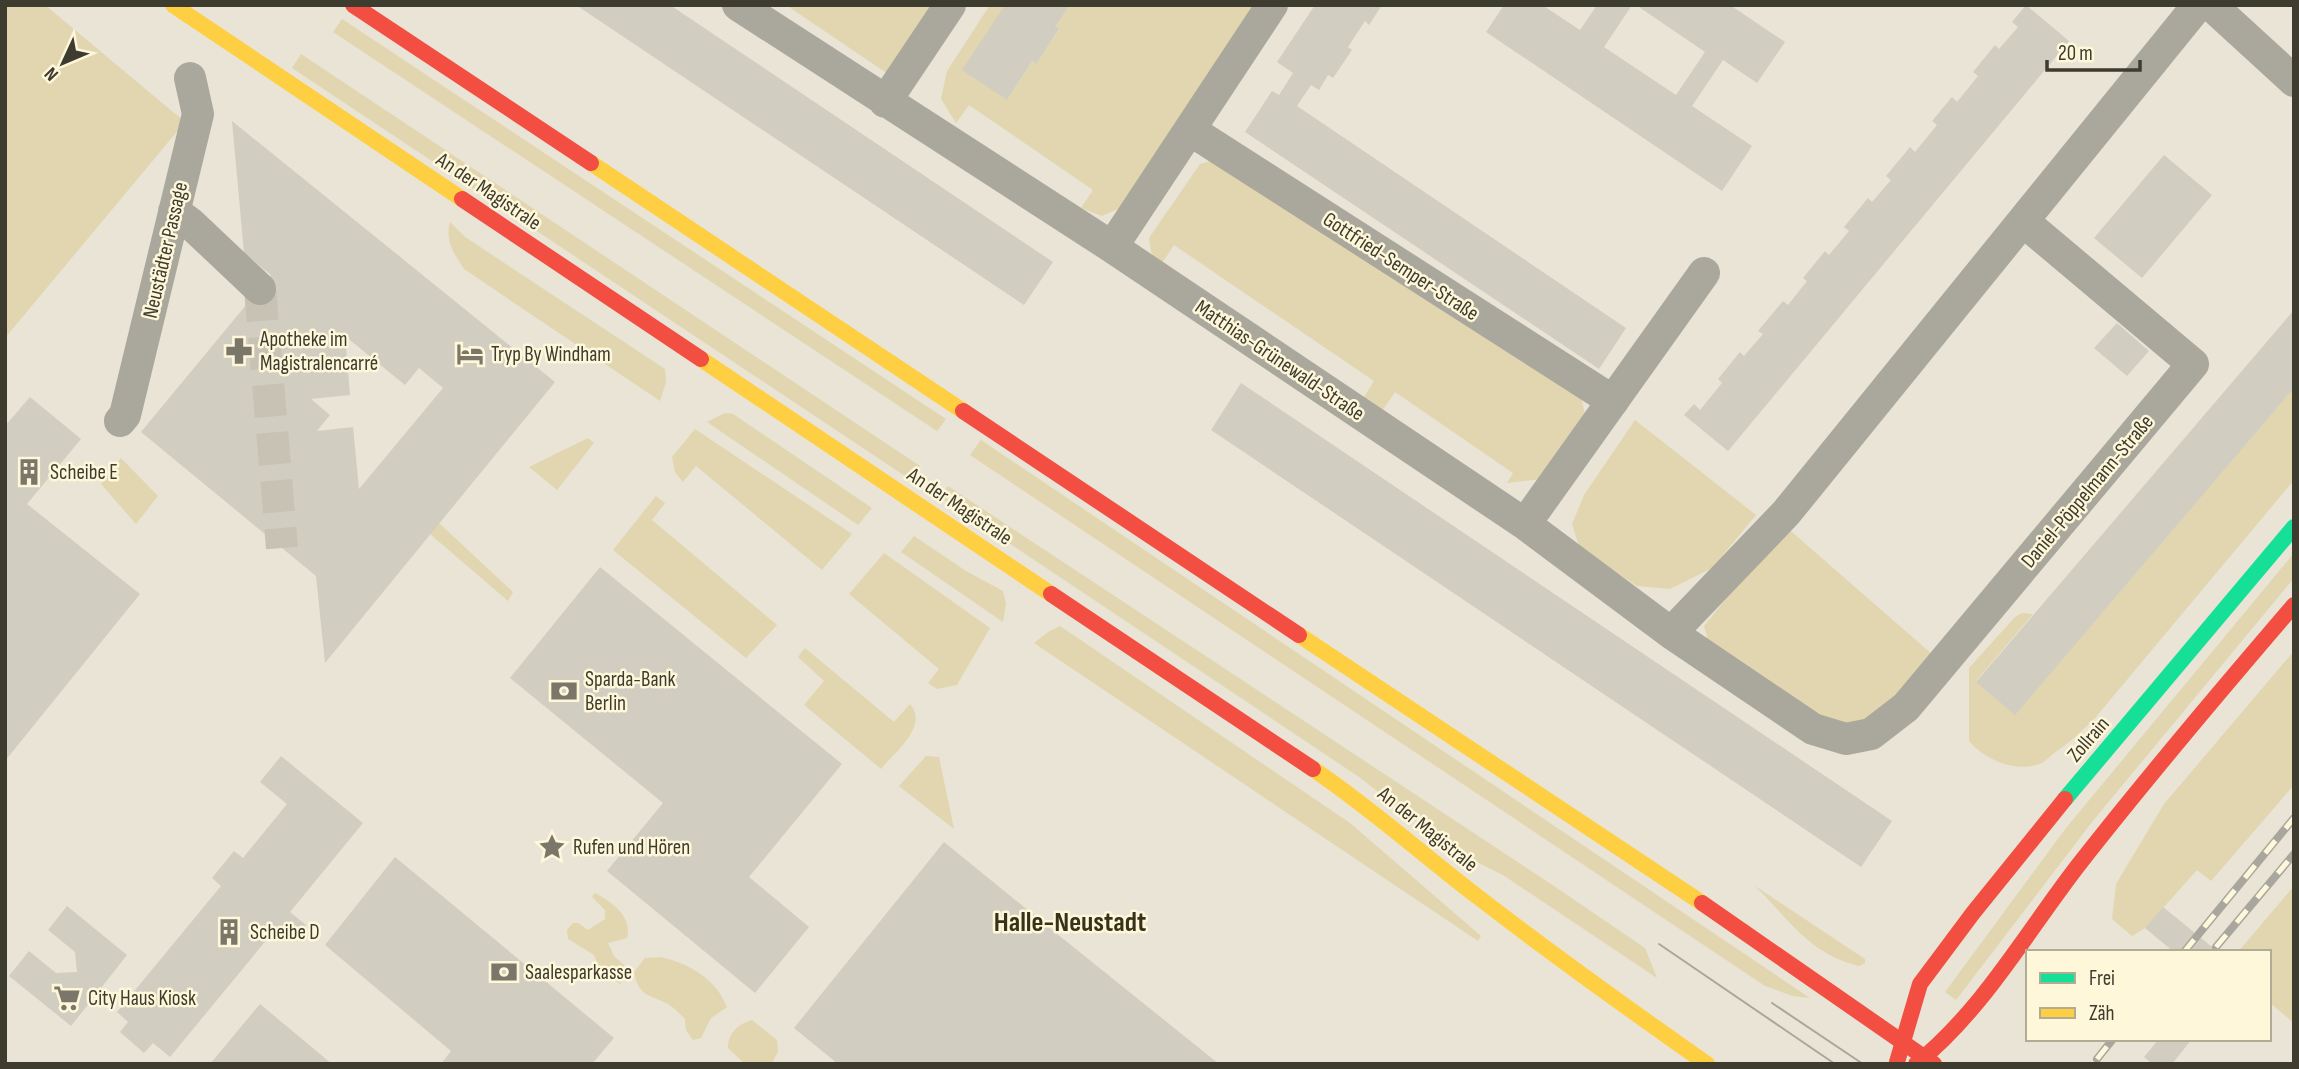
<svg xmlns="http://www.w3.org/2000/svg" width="2299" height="1069" font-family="'Sofia Sans Condensed',sans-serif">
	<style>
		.green { fill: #e1d6af }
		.building { fill: #d1cdc1; fill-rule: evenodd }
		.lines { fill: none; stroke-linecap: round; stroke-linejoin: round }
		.street-tunnel { stroke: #c7c2b4; stroke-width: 32; stroke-dasharray: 32 16; stroke-linecap: butt }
		.street { stroke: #aaa89d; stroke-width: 32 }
		.fast { stroke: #16e098; stroke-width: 16 }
		.slow { stroke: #ffcf43; stroke-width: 16 }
		.jam { stroke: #f24e42; stroke-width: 16 }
		.tram { stroke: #a9a79d; stroke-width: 2 }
		.rail-casing { stroke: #a9a79d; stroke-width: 8 }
		.rail { stroke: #fef7da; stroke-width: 5; stroke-dasharray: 16; stroke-linecap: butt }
		.labels { text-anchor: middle; stroke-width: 5; stroke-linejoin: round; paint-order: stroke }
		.street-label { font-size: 21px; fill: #3e3b2f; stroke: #fef7da }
		.poi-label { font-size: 21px; fill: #3e3b2f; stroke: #fef7da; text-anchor: start }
		.district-label { font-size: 28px; font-weight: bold; fill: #38321a; stroke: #fef7da }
	</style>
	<rect width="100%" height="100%" fill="#e9e4d5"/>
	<path class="green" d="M 5,5 L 45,5 L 185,122 L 5,338 Z
		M 786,5 L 932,5 L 888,74 Z
		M 990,5 L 1005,5 L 1007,100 L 1032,61 L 1036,63 L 1059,30 L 1055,27 L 1070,5 L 1255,5 L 1120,208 L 1102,216 L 1081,208 L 1093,190 L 969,105 L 956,123 L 941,99 L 947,71 Z
		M 342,19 L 946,419 L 937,431 L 333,32 Z
		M 301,54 L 920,466 L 911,480 L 292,68 Z
		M 1218,159 L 1581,396 L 1585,415 L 1541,479 L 1507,483 L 1513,473 L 1395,392 L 1380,414 L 1361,402 L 1374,381 L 1174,245 L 1160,266 L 1151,252 L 1149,238 L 1200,164 Z
		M 450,222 L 465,237 L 665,369 L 666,382 L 660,401 L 464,269 C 454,253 445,242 450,222 Z
		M 2294,388 L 2294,480 L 2095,718 C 2081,732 2069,743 2053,754 C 2048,758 2045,762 2039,764 C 2015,773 1984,759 1969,741 L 1969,668 L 2015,617 L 2022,613 L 2033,614 L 1976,681 L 2015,714 Z
		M 725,413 L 733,414 L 872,508 L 858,525 L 707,422 Z
		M 1635,420 L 1756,515 L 1712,568 L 1670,589 L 1637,586 L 1580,549 L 1572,524 L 1584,495 Z
		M 695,429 L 852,534 L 822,570 L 696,466 L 683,482 L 675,472 L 672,457 Z
		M 588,438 L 594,443 L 557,490 L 529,467 Z
		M 981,440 L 1810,998 L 1793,996 L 1765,986 L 970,455 Z
		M 121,458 L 158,496 L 136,524 L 101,484 Z
		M 948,486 L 1551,884 L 1645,948 L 1657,978 L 1503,875 L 1459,853 L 1443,842 L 1359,777 L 940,497 Z
		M 656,496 L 665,503 L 652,520 L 777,625 L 746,658 L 613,550 Z
		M 439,523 L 513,592 L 508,601 L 430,534 Z
		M 1785,526 L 1933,655 L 1936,661 L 1865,724 L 1823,723 L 1712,654 L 1704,626 Z
		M 914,536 L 966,571 L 1003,591 L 1006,604 L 1003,622 L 901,552 Z
		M 884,553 L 990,628 L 957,685 L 937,689 L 928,683 L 939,669 L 849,594 Z
		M 2294,553 L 2294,578 L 2092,822 L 1956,1000 L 1945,992 L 2066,828 Z
		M 1060,626 L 1350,823 L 1481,936 L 1478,941 L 1034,643 L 1048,632 Z
		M 805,648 L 894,722 L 910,704 C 929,726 895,752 881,769 L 804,705 L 824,681 L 798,657 Z
		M 2294,651 L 2294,785 L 2211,881 L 2197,870 L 2145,928 L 2132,936 L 2112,919 L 2116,884 L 2164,804 Z
		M 926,756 L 939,757 L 954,829 L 899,786 Z
		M 1755,886 L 1865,959 L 1865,963 L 1859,966 C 1809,954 1790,920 1755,886 Z
		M 2294,886 L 2294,1023 L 2269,1002 L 2269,952 L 2238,952 Z
		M 595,893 C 612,902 633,917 627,938 L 608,943 L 614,956 L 624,965 L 625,976 L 620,984 L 599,967 L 594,955 L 568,939 L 567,930 L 573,923 L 578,923 L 588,930 L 605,919 L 605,910 L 592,897 Z
		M 661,957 C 690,964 716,979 727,1007 L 711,1018 L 701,1038 L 693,1040 L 686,1030 L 685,1019 C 680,1014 674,1008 668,1004 C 649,994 639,997 634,972 L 645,958 Z
		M 752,1020 L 777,1040 L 778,1052 L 771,1064 L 745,1064 L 728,1048 C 728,1033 738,1024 752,1020 Z"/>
	<path class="building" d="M 576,5 L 670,5 L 1053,262 L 1024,305 Z
		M 1005,5 L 1070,5 L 1055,27 L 1059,29 L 1036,64 L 1032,61 L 1007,100 L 962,70 Z
		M 1315,5 L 1382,5 L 1369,25 L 1365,21 L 1348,47 L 1352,50 L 1333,78 L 1328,75 L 1319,90 L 1311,85 L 1297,106 L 1626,328 L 1599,369 L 1245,132 L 1272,91 L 1279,95 L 1293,73 L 1277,62 Z
		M 1504,5 L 1542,5 L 1580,30 L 1597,5 L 1632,5 L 1604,47 L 1676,95 L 1705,52 L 1636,5 L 1730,5 L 1785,42 L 1757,83 L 1723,60 L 1692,106 L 1752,146 L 1722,191 L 1486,32 Z
		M 2026,5 L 2069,41 L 1728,451 L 1684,415 L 1694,404 L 1700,410 L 1722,383 L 1718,379 L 1740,352 L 1744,356 L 1763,334 L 1758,331 L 1783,301 L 1788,305 L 1807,281 L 1803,278 L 1825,251 L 1829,255 L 1849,231 L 1844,227 L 1868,198 L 1872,202 L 1891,180 L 1886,176 L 1910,147 L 1915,152 L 1937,125 L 1932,121 L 1952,97 L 1957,102 L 1978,76 L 1973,72 L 1995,45 L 1999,49 L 2018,27 L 2012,22 Z
		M 232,121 L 555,382 L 325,663 L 316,576 L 141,432 L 271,275 L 244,253 ZM 345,336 L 405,385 L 419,368 L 443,388 L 359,489 L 353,427 L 317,431 L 330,415 L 311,399 L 350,395 Z
		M 2164,155 L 2212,195 L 2142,278 L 2094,238 Z
		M 2294,310 L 2294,388 L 2015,715 L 1976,682 Z
		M 2117,323 L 2149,351 L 2127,376 L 2094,348 Z
		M 1241,383 L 1892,821 L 1861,867 L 1211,430 Z
		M 30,397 L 81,439 L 27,504 L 140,594 L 5,761 L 5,426 Z
		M 600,567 L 842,764 L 749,877 L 809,927 L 755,993 L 607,871 L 663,803 L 510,678 Z
		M 281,756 L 363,823 L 290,912 L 306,925 L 294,939 L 278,926 L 170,1057 L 153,1043 L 144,1053 L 120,1032 L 128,1022 L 117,1012 L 221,886 L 212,878 L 234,851 L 243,858 L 287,804 L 260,782 Z
		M 944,842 L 1046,925 L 1219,1064 L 838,1064 L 794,1028 Z
		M 395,857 L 614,1038 L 592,1064 L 441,1064 L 451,1051 L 325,945 Z
		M 67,906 L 127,955 L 71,1026 L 9,976 L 29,951 L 56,973 L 77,972 L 75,952 L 48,930 Z
		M 2163,907 L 2184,924 L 2218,952 L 2174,952 L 2145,928 Z
		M 260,1004 L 332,1064 L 210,1064 Z
		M 2159,1039 L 2192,1039 L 2172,1064 L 2152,1064 L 2144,1057 Z"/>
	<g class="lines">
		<path class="street-tunnel" d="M 260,289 L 282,548"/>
		<path class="street" d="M 738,5 L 1112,247 L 1525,524 L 1671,633 L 1813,729 L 1846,739 L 1871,734 L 1906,707 L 2193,364 L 2023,221
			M 2211,5 L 2294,81
			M 885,102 L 950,5
			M 1190,130 L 1613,401
			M 174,211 L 190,223 L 260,289
			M 1112,247 L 1272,5
			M 120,421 L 125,415 L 198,114 L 190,78
			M 1525,524 L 1704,273
			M 1671,633 L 1786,513 L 2198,5"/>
		<path class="fast" d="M 2065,799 L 2294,527"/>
		<path class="slow" d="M 173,5 L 462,199
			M 591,163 L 963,411
			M 701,359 L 1051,594
			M 1299,635 L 1702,903
			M 1313,769 C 1371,808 1423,855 1478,897 C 1553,955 1630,1010 1707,1064"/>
		<path class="jam" d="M 353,5 L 591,163
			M 462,199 L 701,359
			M 963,411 L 1299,635
			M 1051,594 L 1313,769
			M 1702,903 L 1934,1064
			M 1897,1062 L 1920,984 L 1973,913 L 2065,799
			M 1916,1064 C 1984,1009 2027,931 2080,863 C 2149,775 2221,690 2294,605"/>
		<path class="tram" d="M 1659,944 L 1835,1064
			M 1772,1003 L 1863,1064"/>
		<defs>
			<path id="rail" d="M 2216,947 L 2294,854
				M 2184,952 L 2294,818
				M 2097,1059 L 2113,1039"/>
		</defs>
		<use href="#rail" class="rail-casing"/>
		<use href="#rail" class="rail"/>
	</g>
	<defs>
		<symbol id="pharmacy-bare" viewBox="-9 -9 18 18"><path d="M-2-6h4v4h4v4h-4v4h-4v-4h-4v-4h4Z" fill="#7a7669" stroke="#fef7da" stroke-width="2.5" paint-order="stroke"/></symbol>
		<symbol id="hotel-bare" viewBox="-9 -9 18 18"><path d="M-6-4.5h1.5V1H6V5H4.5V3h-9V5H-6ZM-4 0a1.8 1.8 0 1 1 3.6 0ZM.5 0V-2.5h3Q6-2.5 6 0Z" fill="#7a7669" stroke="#fef7da" stroke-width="2.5" paint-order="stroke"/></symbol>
		<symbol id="building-bare" viewBox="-9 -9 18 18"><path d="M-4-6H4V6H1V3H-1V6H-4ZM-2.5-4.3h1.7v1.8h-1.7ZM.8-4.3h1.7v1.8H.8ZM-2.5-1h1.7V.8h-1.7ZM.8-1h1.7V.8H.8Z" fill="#7a7669" stroke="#fef7da" stroke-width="2.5" paint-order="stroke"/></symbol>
		<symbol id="bank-bare" viewBox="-9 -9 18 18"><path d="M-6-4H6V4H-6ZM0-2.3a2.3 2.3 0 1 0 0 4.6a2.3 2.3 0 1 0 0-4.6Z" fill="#7a7669" stroke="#fef7da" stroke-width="2.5" paint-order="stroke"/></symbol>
		<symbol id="sight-bare" viewBox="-9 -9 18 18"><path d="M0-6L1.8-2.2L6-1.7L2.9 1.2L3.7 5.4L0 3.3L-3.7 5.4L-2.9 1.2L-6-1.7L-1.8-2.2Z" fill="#7a7669" stroke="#fef7da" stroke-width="2.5" paint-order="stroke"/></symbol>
		<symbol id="supermarket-bare" viewBox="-9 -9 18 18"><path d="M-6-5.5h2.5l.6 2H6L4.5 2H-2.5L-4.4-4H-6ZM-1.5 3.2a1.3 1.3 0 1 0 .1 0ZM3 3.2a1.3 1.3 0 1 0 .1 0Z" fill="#7a7669" stroke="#fef7da" stroke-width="2.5" paint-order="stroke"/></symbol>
	</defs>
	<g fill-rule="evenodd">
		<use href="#pharmacy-bare" x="220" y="332" width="38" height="38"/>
		<use href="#hotel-bare" x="451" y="335" width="38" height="38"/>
		<use href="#building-bare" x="10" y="453" width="38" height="38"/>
		<use href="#bank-bare" x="545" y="672" width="38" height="38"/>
		<use href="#sight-bare" x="533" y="828" width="38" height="38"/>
		<use href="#building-bare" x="210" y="913" width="38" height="38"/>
		<use href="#bank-bare" x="485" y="953" width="38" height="38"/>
		<use href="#supermarket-bare" x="48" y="979" width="38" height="38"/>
	</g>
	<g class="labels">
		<g class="street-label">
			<text transform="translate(489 191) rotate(34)" y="7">An der Magistrale</text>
			<text transform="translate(165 250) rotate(-77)" y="7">Neustädter Passage</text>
			<text transform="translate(1401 266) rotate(33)" y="7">Gottfried-Semper-Straße</text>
			<text transform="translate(1280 360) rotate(34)" y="7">Matthias-Grünewald-Straße</text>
			<text transform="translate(2087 491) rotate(-50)" y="7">Daniel-Pöppelmann-Straße</text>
			<text transform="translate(960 506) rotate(34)" y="7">An der Magistrale</text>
			<text transform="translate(2088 739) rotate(-49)" y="7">Zollrain</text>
			<text transform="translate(1428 829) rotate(39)" y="7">An der Magistrale</text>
		</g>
		<g class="poi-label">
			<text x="260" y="346">Apotheke im<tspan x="260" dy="24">Magistralencarré</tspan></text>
			<text x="491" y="361">Tryp By Windham</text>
			<text x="50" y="479">Scheibe E</text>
			<text x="585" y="686">Sparda-Bank<tspan x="585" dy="24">Berlin</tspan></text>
			<text x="573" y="854">Rufen und Hören</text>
			<text x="250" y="939">Scheibe D</text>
			<text x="525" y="979">Saalesparkasse</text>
			<text x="88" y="1005">City Haus Kiosk</text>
		</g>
		<g class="district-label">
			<text x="1070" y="931">Halle-Neustadt</text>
		</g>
	</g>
	<rect width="2299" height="1069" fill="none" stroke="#3e3b2f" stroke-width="14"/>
	<rect x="2026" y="950" width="245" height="91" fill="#fef7da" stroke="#b1ac96" stroke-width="2"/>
	<rect x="2040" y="973" width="35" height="10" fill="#16e098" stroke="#b1ac96" stroke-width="2"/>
	<text x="2089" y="985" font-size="21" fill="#3e3b2f">Frei</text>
	<rect x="2040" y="1008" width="35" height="10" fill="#ffcf43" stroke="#b1ac96" stroke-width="2"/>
	<text x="2089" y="1020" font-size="21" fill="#3e3b2f">Zäh</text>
	<g transform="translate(63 63) rotate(226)" stroke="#fef7da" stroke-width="5" paint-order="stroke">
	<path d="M0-5L12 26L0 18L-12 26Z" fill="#3e3b2f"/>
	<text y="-10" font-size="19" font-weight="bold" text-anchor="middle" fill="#3e3b2f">N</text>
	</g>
	<path d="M2047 60v10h93v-10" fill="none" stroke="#3e3b2f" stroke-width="3.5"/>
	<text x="2058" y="60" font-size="21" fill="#3e3b2f" stroke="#fef7da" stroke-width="5" paint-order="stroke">20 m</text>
</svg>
